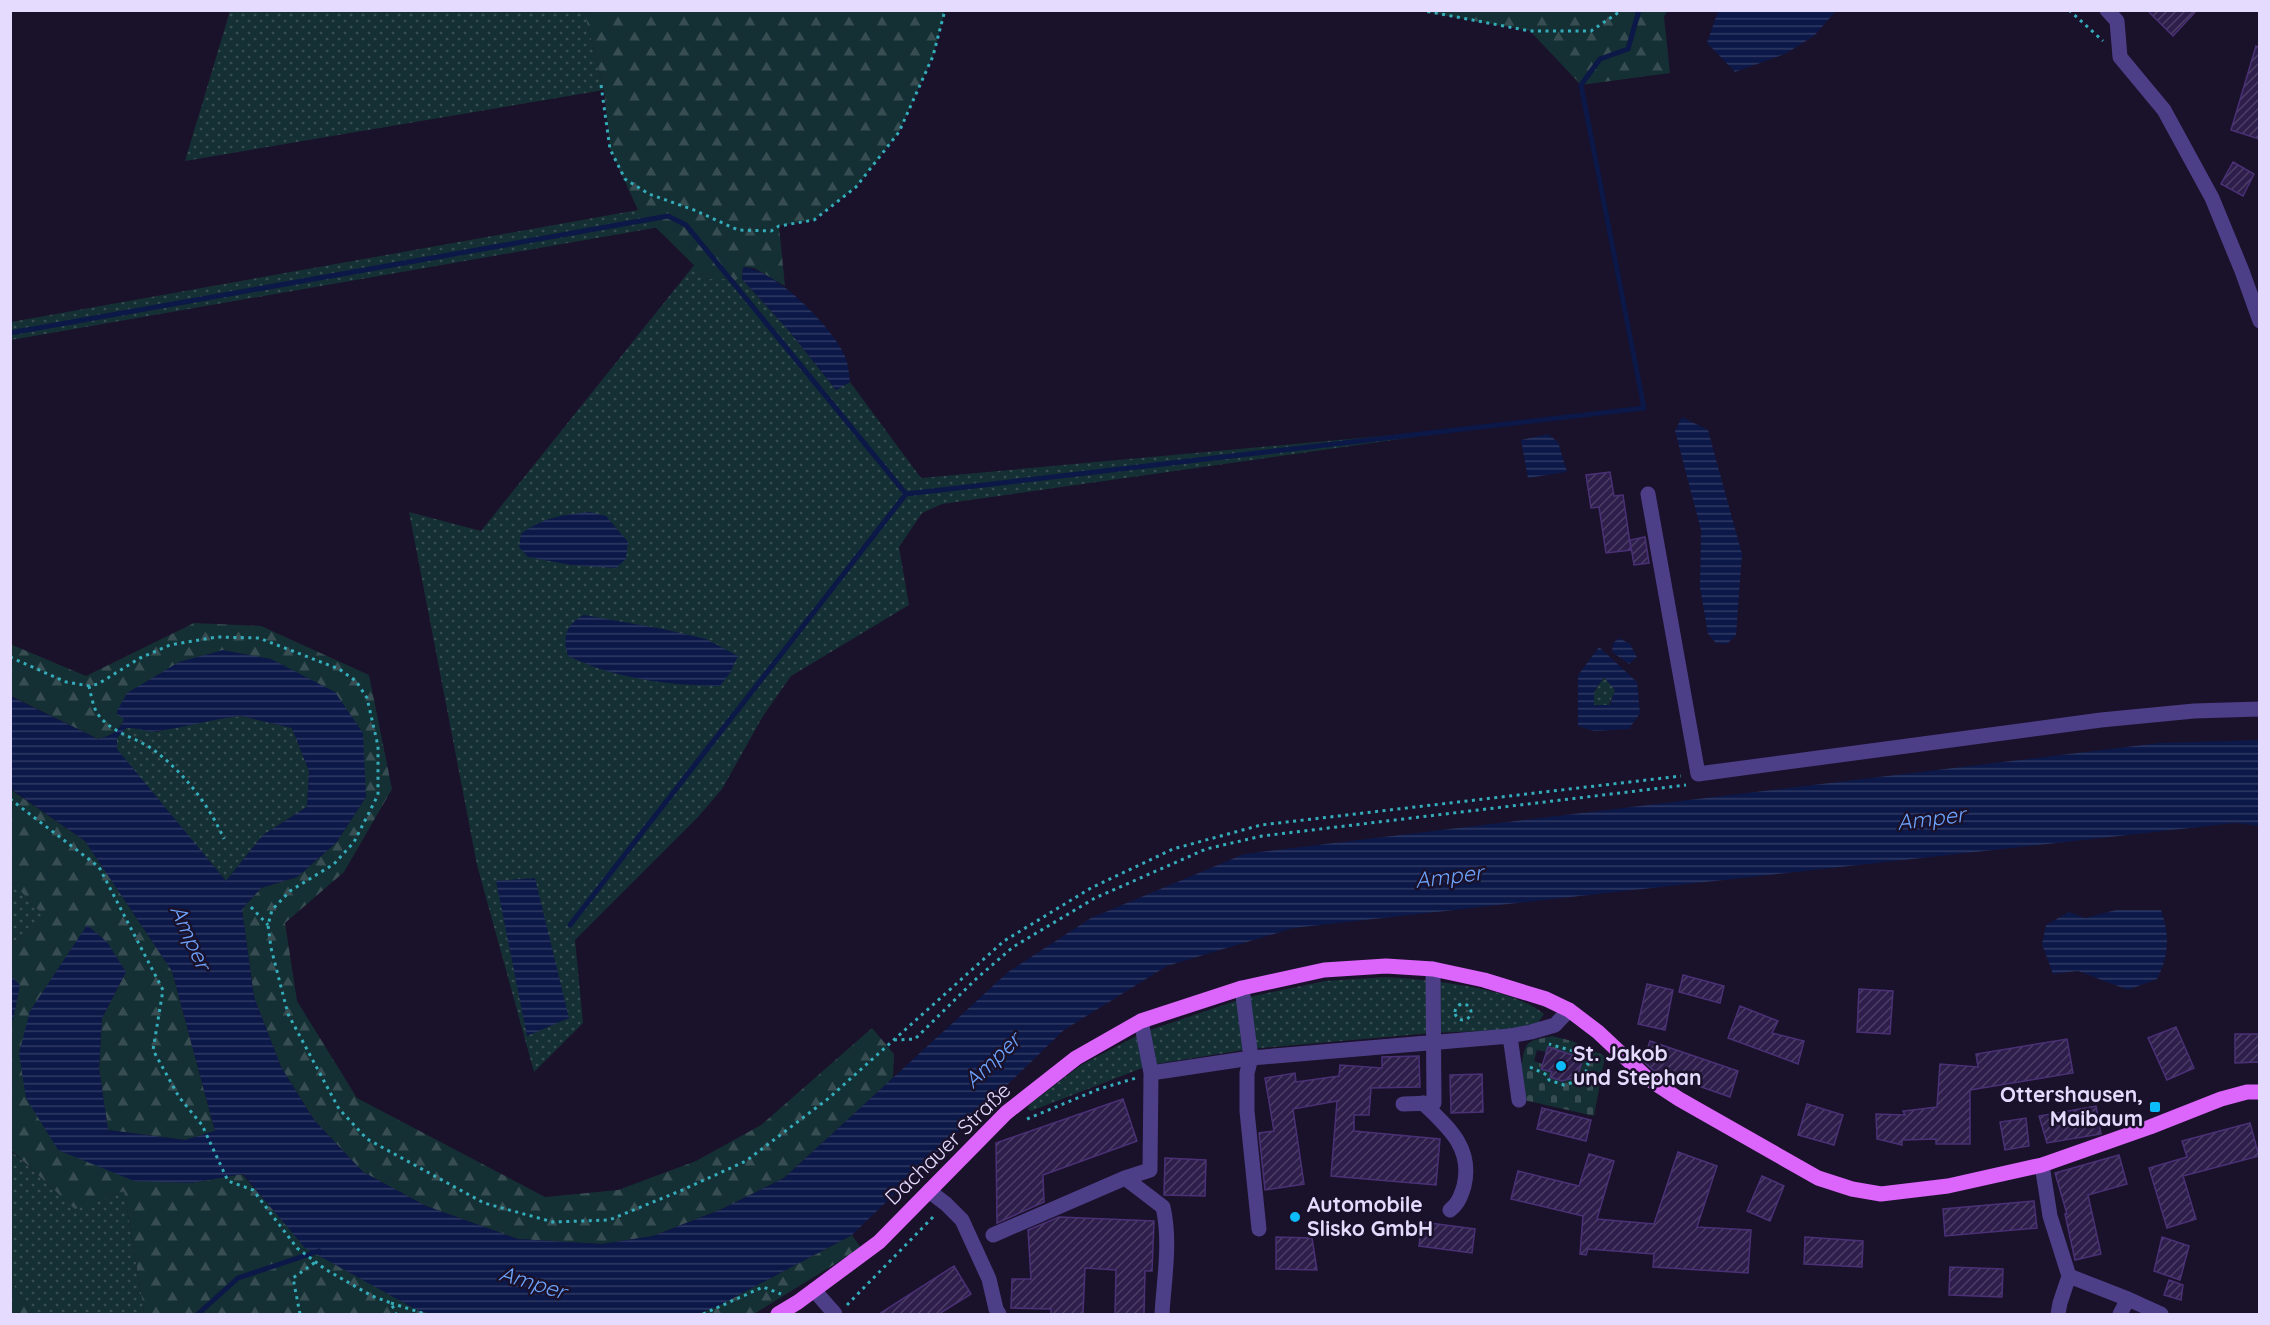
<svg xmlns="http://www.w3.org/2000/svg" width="2270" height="1325" font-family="Quicksand,sans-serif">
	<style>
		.grass { fill: url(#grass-dots) }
		.forest { fill: url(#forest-firs) }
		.cemetery { fill: url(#cemetery-stones); fill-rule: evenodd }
		.water { fill: url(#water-rules); fill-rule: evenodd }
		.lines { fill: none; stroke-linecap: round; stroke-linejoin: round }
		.stream { stroke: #0c1848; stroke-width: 5 }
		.building { fill: url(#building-hatch); stroke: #4a3176; stroke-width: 1.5 }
		.path { stroke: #34acba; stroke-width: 3; stroke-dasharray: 3 4.5; stroke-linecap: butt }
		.minor { stroke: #4d3e88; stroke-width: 15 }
		.major { stroke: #dc65fb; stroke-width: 15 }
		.poi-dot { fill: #0cbbf9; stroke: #1a112a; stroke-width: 2 }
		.labels { text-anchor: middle; stroke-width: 5; stroke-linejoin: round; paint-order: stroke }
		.poi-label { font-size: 21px; font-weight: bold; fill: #e5dbfe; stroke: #1a112a; text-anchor: start }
		.street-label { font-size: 21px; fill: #e5dbfe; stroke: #1a112a }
		.water-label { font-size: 22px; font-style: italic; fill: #6ca2fb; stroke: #1a112a }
	</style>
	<defs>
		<pattern id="grass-dots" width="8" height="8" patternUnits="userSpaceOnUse" patternTransform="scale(1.5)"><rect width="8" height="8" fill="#153034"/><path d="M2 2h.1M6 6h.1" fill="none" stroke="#374d52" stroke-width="1.8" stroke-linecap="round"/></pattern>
		<pattern id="forest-firs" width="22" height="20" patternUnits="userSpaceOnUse" patternTransform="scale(1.5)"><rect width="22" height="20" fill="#153034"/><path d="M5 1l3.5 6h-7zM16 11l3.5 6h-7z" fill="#374d52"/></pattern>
		<pattern id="cemetery-stones" width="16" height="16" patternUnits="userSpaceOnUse" patternTransform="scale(1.5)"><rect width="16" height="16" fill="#153034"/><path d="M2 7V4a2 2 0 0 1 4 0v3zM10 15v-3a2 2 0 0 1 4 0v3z" fill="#374d52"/></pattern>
		<pattern id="water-rules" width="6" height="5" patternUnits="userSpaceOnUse" patternTransform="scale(1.5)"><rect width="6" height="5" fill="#0c1848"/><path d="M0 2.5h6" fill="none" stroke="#2f3963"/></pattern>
		<pattern id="building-hatch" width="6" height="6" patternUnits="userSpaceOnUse" patternTransform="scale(1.5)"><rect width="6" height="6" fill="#2e1e4b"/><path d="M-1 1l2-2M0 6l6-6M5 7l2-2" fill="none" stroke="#4c3e66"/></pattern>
	</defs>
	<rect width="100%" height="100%" fill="#1a112a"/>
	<path class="grass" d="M 230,11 L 584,11 L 604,90 L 185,161 Z
		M 638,210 L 660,227 L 11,340 L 11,322 Z
		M 695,264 L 708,279 L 742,279 L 790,332 L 836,390 L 850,382 L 921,478 L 1492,426 L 942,504 L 922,513 L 899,547 L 909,605 L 791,676 L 763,716 L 722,789 L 698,817 L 575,940 L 583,1023 L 534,1072 L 477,865 L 409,512 L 481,531 Z
		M 1604,677 L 1615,690 L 1609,705 L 1593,705 L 1594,692 Z
		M 241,716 L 292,728 L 309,771 L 307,807 L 263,835 L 226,881 L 116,749 L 117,738 L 126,728 L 135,727 L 156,732 L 206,720 Z
		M 11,881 L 46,917 L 11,944 Z
		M 1386,977 C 1429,980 1512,987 1544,1014 L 1538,1023 L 1508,1030 L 1432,1033 L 1250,1049 L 1150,1065 L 1031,1111 L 1028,1109 L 1030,1104 L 1081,1065 L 1144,1032 L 1244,998 L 1325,981 Z
		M 10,1150 L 75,1208 L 124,1191 L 144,1311 L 143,1314 L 33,1314 L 11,1282 Z"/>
	<path class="forest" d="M 584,11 L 945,11 L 933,56 L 899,132 L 856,187 L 814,220 L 779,226 L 785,286 L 754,268 L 743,267 L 742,279 L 708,279 L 638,210 L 610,149 L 604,90 Z
		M 1420,11 L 1667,11 L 1664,17 L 1670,73 L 1581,85 L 1530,31 Z
		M 194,623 L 261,626 L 369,675 L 392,789 L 344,872 L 285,923 L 297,1001 L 357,1098 L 545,1197 L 618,1190 L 696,1161 L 761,1125 L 872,1028 L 894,1054 L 893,1078 L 784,1178 L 722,1209 L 653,1236 L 602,1244 L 518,1239 L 426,1206 L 363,1172 L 314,1120 L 281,1067 L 254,997 L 242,909 L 261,888 L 297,877 L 336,843 L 366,797 L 335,693 L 124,719 C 119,732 110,736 98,739 L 11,696 L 10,644 L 86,676 Z
		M 10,789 L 85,841 L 172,971 L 215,1131 L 185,1140 L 108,1130 L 99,1068 L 102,1018 L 126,972 L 26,1098 L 191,1183 L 242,1174 L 306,1248 L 417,1310 L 433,1314 L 143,1314 L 144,1311 L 124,1191 L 75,1209 L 11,1150 L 11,944 L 45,917 L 11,881 Z
		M 852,1235 L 861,1248 L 754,1314 L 697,1314 L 716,1307 Z
		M 10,1282 L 11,1282 L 33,1314 L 11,1314 Z"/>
	<path class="cemetery" d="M 1552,1036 L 1572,1041 L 1605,1056 L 1594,1116 L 1524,1100 L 1518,1063 L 1522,1063 C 1525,1039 1530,1041 1552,1036 ZM 1548,1047 L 1577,1057 L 1581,1062 L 1577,1077 L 1571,1078 L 1565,1076 L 1563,1081 L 1551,1077 L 1552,1072 L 1541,1069 L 1542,1064 L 1534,1061 L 1537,1050 L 1546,1052 Z"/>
	<path class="water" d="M 1718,11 L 1718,10 L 1836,11 L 1814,36 L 1785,54 L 1735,72 L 1707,43 Z
		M 743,267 C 776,270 830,325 844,354 C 848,362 849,373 850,382 L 836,390 L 790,332 L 742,279 Z
		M 1682,417 L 1708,430 L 1742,554 L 1736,635 L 1727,644 L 1716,643 L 1708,634 L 1700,587 L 1701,530 L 1675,431 Z
		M 1548,434 L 1558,442 L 1567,472 L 1528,478 L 1521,440 Z
		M 590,512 L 606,516 L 628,542 L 626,559 L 616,568 L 571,565 L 528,557 L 519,547 L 521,534 C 544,517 562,515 590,512 Z
		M 584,615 L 663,629 L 706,639 L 738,656 L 730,673 L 720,686 C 667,685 616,679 568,656 C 562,637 566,624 584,615 Z
		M 1619,638 L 1630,644 L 1637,657 L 1629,664 L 1612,652 L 1613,643 Z
		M 1599,647 L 1637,682 L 1640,713 L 1629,729 L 1594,731 L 1578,726 L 1578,675 ZM 1604,677 L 1615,690 L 1610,705 L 1594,705 L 1594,691 Z
		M 223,650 L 271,659 L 335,692 L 363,733 L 366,797 L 336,843 L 297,877 L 261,888 L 242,909 L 254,997 L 281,1067 L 314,1120 L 363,1172 L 426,1206 L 518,1239 L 602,1244 L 653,1236 L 722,1209 L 784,1178 L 1008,972 L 1091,918 L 1244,854 L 2159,743 L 2259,740 L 2259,826 L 2235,823 L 1294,928 L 1167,966 L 1064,1030 L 852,1235 L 716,1307 L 697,1314 L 433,1314 L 417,1310 L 305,1248 L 243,1174 L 191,1183 L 134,1181 L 58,1150 L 26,1098 L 19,1053 L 30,1011 L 87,925 L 107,942 L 126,972 L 102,1018 L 99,1068 L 108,1130 L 185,1140 L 215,1131 L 172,971 L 85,841 L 11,789 L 10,696 L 98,739 C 110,736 120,732 124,719 L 116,713 L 127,693 L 179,662 ZM 241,716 L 292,728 L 309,771 L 307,807 L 263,835 L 226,881 L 117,749 L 117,738 L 126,728 C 137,727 148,733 158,731 C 186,727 213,719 241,716 Z
		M 535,878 L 569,1018 L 527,1036 L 496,881 Z
		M 2116,910 L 2161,910 C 2170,935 2169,956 2157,979 L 2128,990 L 2078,971 L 2053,974 L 2042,944 L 2046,925 L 2069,912 L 2085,918 Z
		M 11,976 L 20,985 L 14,1016 L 11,1023 Z"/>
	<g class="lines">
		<path class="stream" d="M 10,333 L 668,216 L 686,225 L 906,494 L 1644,408 L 1581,85 L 1600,59 L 1628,49 L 1639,10
			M 570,925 L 906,494
			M 198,1314 L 238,1278 L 319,1251"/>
	</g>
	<path class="building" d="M 2147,10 L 2197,10 L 2173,36 Z
		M 2256,46 L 2259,47 L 2259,139 L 2231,130 Z
		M 2233,162 L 2254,174 L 2243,196 L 2221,184 Z
		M 1610,472 L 1614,496 L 1623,495 L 1631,550 L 1606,553 L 1599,507 L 1591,508 L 1586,475 Z
		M 1645,537 L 1649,563 L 1634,565 L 1630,540 Z
		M 1683,975 L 1724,986 L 1720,1003 L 1679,992 Z
		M 1647,984 L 1673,990 L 1665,1030 L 1638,1024 Z
		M 1859,989 L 1893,991 L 1890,1034 L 1857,1032 Z
		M 1740,1006 L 1778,1021 L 1772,1033 L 1804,1041 L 1798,1064 L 1728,1038 Z
		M 2176,1027 L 2194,1068 L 2167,1080 L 2148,1038 Z
		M 2235,1034 L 2259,1034 L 2259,1062 L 2235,1063 Z
		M 2067,1039 L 2073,1073 L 1970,1090 L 1970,1144 L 1936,1144 L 1936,1139 L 1902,1140 L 1902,1145 L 1877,1139 L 1876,1114 L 1905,1115 L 1903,1111 L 1937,1107 L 1940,1064 L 1978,1067 L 1976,1054 Z
		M 1650,1041 L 1738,1071 L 1730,1097 L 1653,1070 L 1643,1061 Z
		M 1548,1047 L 1578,1057 L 1582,1062 L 1577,1077 L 1562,1081 L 1550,1077 L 1552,1072 L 1541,1069 Z
		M 1419,1056 L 1420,1087 L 1371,1088 L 1369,1115 L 1354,1115 L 1354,1131 L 1440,1139 L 1436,1185 L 1331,1176 L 1337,1101 L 1293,1109 L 1304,1184 L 1265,1190 L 1259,1133 L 1274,1131 L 1265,1078 L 1295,1073 L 1296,1082 L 1339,1076 L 1340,1065 L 1382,1068 L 1382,1057 Z
		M 1482,1074 L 1483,1112 L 1451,1113 L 1450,1075 Z
		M 1123,1099 L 1137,1141 L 1043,1175 L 1044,1202 L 997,1223 L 996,1143 Z
		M 1807,1104 L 1843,1115 L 1834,1145 L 1798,1135 Z
		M 2096,1106 L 2101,1134 L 2047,1143 L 2039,1116 Z
		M 1542,1108 L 1591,1120 L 1586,1141 L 1537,1129 Z
		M 2026,1118 L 2029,1146 L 2005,1150 L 2000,1122 Z
		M 2250,1123 L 2259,1156 L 2183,1176 L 2196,1219 L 2167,1228 L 2149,1168 L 2187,1157 L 2182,1141 Z
		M 1678,1152 L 1717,1166 L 1697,1227 L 1751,1230 L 1748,1273 L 1653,1267 L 1654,1254 L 1588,1249 L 1586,1255 L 1580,1254 L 1583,1216 L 1511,1199 L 1518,1171 L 1579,1186 L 1589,1154 L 1614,1161 L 1597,1219 L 1654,1224 Z
		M 2119,1155 L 2127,1184 L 2088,1195 L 2101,1254 L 2075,1260 L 2065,1214 L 2067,1214 L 2055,1173 Z
		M 1165,1158 L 1206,1160 L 1205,1196 L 1164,1195 Z
		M 1762,1176 L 1784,1186 L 1770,1221 L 1747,1211 Z
		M 2034,1201 L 2037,1228 L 1945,1236 L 1943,1209 Z
		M 1059,1217 L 1154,1221 L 1152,1271 L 1145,1271 L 1144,1314 L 1115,1314 L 1116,1270 L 1085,1268 L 1083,1314 L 1051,1314 L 1051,1309 L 1011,1308 L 1012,1279 L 1031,1279 L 1028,1230 Z
		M 1422,1222 L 1475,1229 L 1472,1253 L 1419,1246 Z
		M 1276,1237 L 1312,1238 L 1317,1270 L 1276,1269 Z
		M 1805,1237 L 1863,1241 L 1862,1267 L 1804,1264 Z
		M 2162,1237 L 2189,1246 L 2180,1280 L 2154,1271 Z
		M 954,1266 L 971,1294 L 939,1314 L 879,1314 Z
		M 1950,1267 L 2003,1269 L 2002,1297 L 1949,1295 Z
		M 2169,1280 L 2183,1285 L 2181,1300 L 2164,1295 Z"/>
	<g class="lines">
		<path class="path" d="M 1420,10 L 1530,31 L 1591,31 L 1622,10
			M 2069,10 L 2103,41
			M 601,85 L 610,149 L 625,179 L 649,194 L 694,210 L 738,230 L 771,231 L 779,226 L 814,220 L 856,187 L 899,132 L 933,56 L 945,10
			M 10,657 L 66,682 L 89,686 L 98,684 L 140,658 L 170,645 L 217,637 L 259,638 L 339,669 L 356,681 L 367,698 L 378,746 L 378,795 L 354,842 L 334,864 L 290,891 L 272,910 L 268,925 L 271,948 L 288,1014 L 339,1109 L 367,1139 L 484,1203 L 553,1222 L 609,1220 L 680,1191 L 746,1161 L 829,1098 L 1004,941 L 1091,888 L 1173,849 L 1261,825 L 1681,776
			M 89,686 C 91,695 93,706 97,713 C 111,734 137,737 155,751 C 185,774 209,805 224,839
			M 10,799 L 99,867 L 163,990 L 153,1050 L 179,1097 L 202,1125 L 228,1181 L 253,1190 L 297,1248 L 325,1269 L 372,1296 L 391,1303 L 396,1314
			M 251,907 L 268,925
			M1455 1012a8 8 0 1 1 16 0a8 8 0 1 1-16 0Z
			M 894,1040 L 915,1039 L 976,979 L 1013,947 L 1095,898 L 1206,849 L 1262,836 L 1686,785
			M 1530,1067 L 1547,1075 L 1549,1080 L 1564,1085 L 1584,1079 L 1588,1064 L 1580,1053 L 1549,1044
			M 1027,1119 L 1099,1089 L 1136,1078
			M 391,1303 L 425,1314
			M 847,1305 L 935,1215
			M 300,1314 L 293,1278 L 317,1261
			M 703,1314 L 763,1287 L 781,1294"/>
		<path class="minor" d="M 2107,10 L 2117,21 L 2120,57 L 2164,110 L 2212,198 L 2242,271 L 2260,321
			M 1648,494 L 1698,774 L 2101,720 L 2194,711 L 2260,709
			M 1242,988 L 1251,1058 L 1247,1073 L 1247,1111 L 1259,1229
			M 1510,1036 L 1519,1100
			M 1151,1073 L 1251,1058 L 1510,1036 L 1531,1032 L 1555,1025 L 1569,1010
			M 1423,1103 C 1449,1128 1473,1148 1464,1186 C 1461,1196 1458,1204 1450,1210
			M 1403,1104 L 1434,1103 L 1433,969
			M 2042,1165 L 2050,1216 L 2069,1276 L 2128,1299 L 2161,1314
			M 1125,1178 L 1163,1207 C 1171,1242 1164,1279 1162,1314
			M 929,1191 L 946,1204 L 962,1220 L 989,1279 L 996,1309 L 999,1314
			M 993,1235 L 1125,1178 L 1150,1170 L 1151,1073 L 1141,1021
			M 814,1290 L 835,1314
			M 2058,1314 L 2060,1303 L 2069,1276
			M 2120,1314 L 2128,1299"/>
		<path class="major" d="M 778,1314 L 798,1302 L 879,1242 L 1006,1113 L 1076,1058 L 1141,1021 L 1242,988 L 1324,970 L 1386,966 L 1433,969 L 1484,980 L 1546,999 L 1569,1010 L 1598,1032 L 1647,1078 L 1679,1099 L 1818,1178 L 1852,1189 L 1881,1194 L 1948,1186 L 2042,1165 L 2150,1127 L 2221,1099 L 2247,1092 L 2260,1092"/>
	</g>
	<g class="poi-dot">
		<circle cx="1561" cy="1066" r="6"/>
		<rect x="2149" y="1101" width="12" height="12" rx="3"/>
		<circle cx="1295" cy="1217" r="6"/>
	</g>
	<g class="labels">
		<g class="poi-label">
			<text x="1573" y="1061">St. Jakob<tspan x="1573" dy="24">und Stephan</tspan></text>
			<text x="2143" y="1102" text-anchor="end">Ottershausen,<tspan x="2143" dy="24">Maibaum</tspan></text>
			<text x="1307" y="1212">Automobile<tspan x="1307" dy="24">Slisko GmbH</tspan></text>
		</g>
		<g class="street-label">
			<text transform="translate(948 1144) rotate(-44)" y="7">Dachauer Straße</text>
		</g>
		<g class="water-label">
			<text transform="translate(1931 818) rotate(-7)" y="8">Amper</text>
			<text transform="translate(1449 876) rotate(-7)" y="8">Amper</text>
			<text transform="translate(191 937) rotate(66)" y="8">Amper</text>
			<text transform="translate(992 1060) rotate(-44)" y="8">Amper</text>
			<text transform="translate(533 1282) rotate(17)" y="8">Amper</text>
		</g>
	</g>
	<rect width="2270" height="1325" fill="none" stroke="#e5dbfe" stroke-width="24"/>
</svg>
